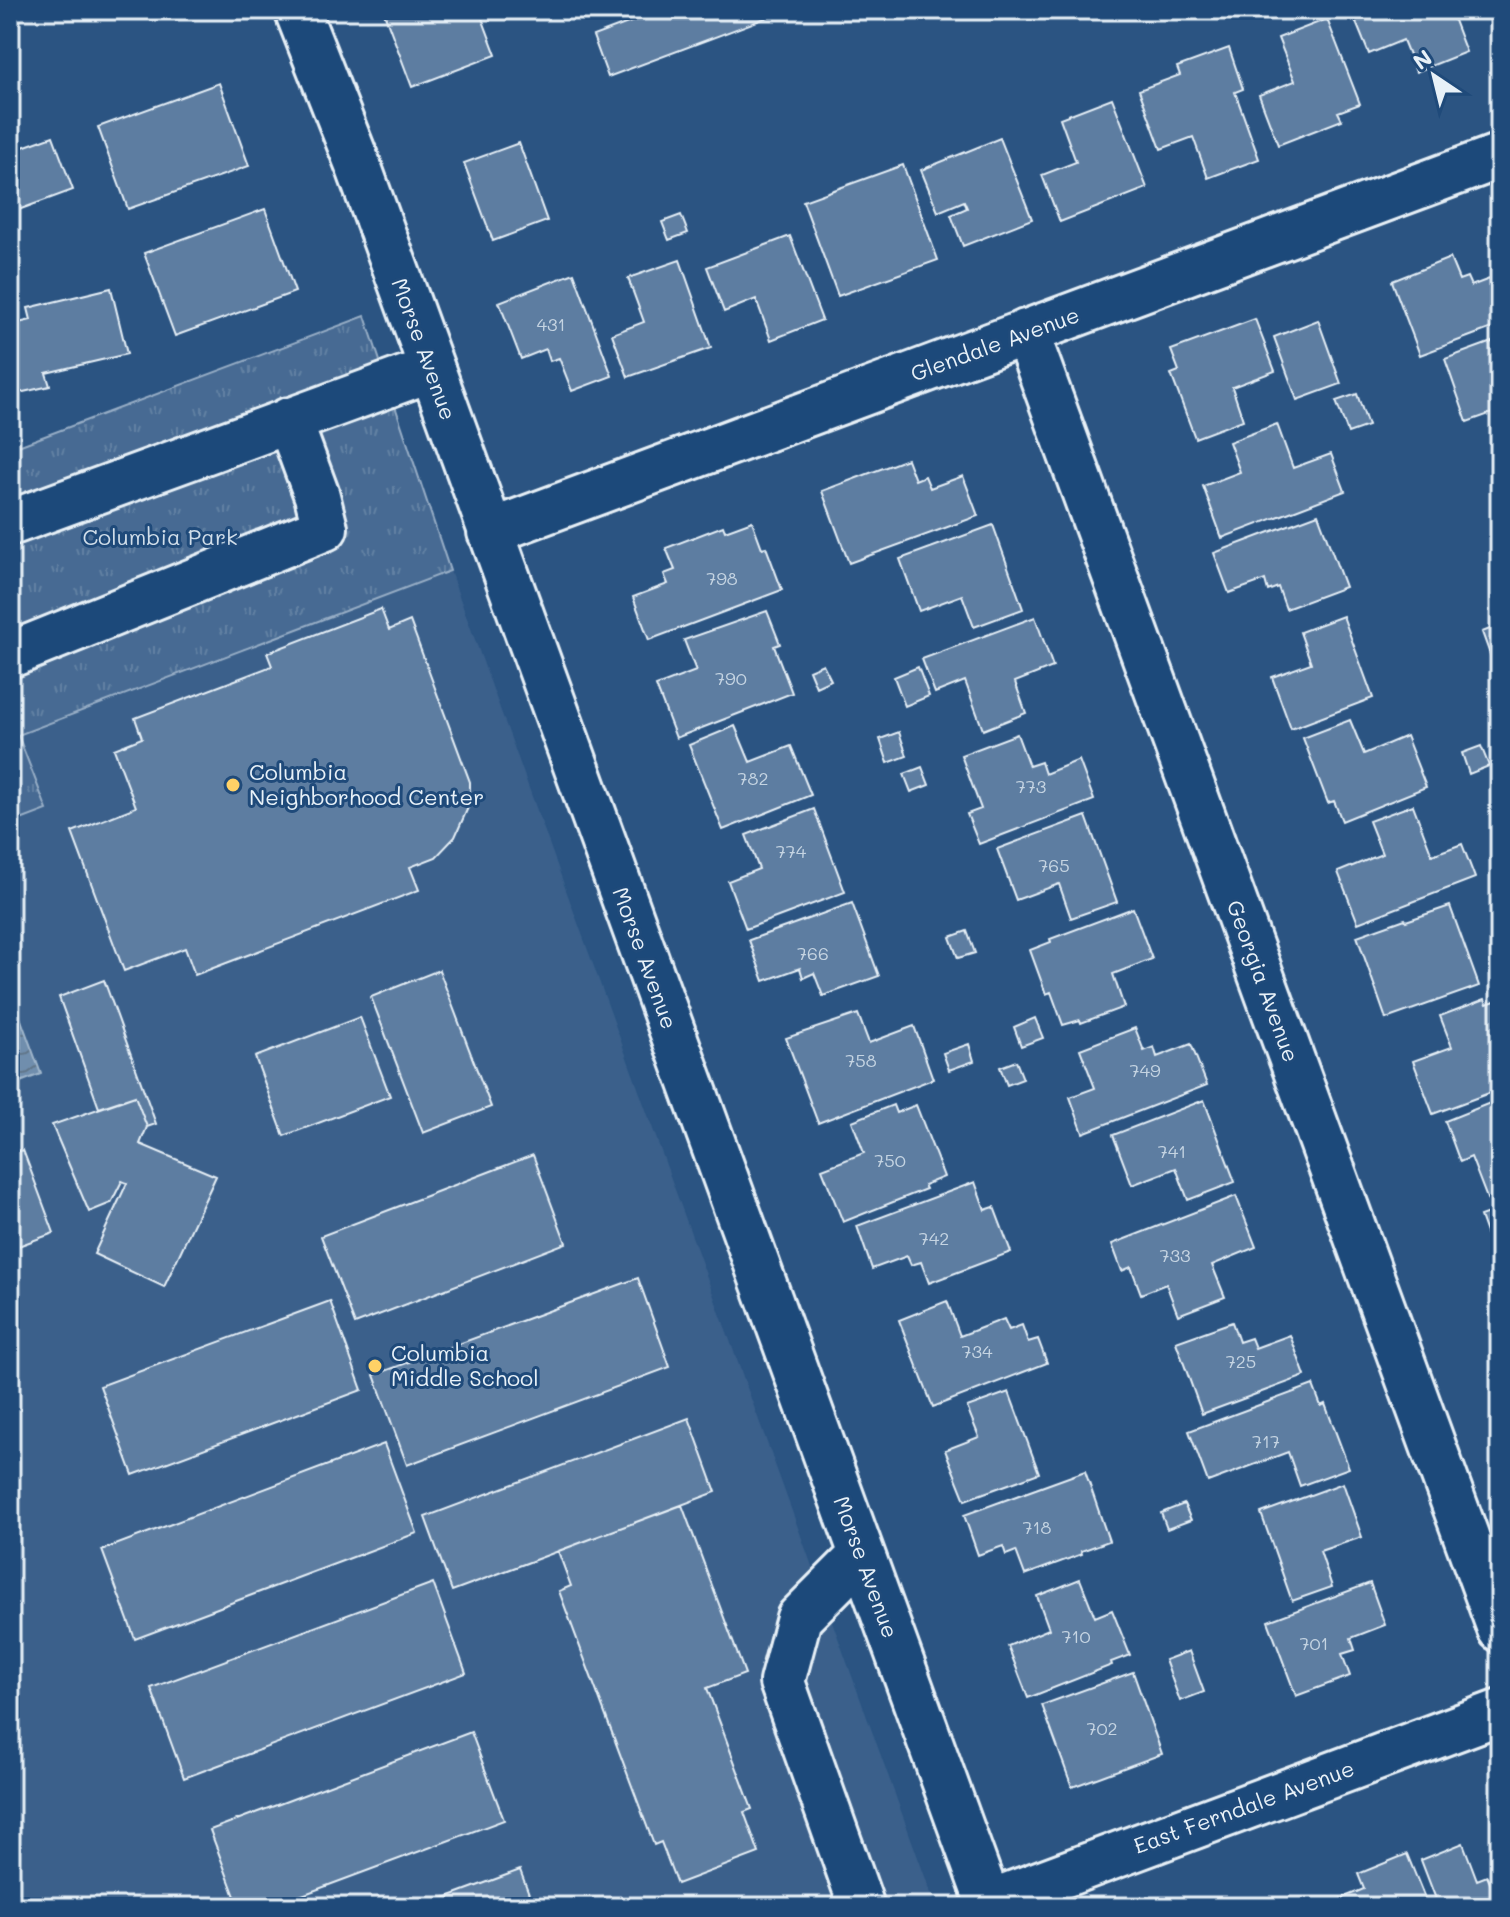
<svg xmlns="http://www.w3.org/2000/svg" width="1510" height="1917" font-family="Mali,sans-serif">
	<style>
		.built { fill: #3a608b }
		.grass { fill: url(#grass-tufts); stroke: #98aec6; stroke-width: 2 }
		.water { fill: url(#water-waves); stroke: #a0b6cb; stroke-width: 2 }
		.building { fill: #5d7da1; stroke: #e8f1f8; stroke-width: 2 }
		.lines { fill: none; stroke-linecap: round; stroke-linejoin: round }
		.minor-casing { stroke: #e8f1f8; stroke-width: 50 }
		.minor { stroke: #1f4a7a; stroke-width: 44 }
		.poi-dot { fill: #ffd166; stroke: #1f4a7a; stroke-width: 3 }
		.labels { text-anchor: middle; stroke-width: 6; stroke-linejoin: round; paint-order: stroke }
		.number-label { font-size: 18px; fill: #c5d4e2 }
		.street-label { font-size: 22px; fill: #e8f1f8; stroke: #1f4a7a }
		.park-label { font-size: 22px; fill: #d0dde9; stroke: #1f4a7a }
		.poi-label { font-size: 22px; fill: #e8f1f8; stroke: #1f4a7a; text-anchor: start }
	</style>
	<defs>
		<pattern id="grass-tufts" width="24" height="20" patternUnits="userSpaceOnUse" patternTransform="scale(2)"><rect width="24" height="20" fill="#476b93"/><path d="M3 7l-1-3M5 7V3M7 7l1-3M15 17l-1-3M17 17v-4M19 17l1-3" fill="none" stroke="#6281a3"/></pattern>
		<pattern id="water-waves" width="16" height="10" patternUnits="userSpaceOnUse" patternTransform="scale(2)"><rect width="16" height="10" fill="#708ead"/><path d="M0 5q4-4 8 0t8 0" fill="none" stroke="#61768a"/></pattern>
	</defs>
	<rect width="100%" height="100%" fill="#2b5482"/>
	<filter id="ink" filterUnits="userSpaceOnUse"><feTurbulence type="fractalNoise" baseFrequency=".0125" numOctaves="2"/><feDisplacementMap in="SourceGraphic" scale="16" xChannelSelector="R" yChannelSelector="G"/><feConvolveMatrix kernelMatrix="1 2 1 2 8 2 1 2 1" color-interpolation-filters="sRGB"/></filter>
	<g filter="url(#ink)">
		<path class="built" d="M 450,571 L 936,1907 L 10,1907 L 10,824 L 47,810 L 17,735 Z"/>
		<path class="grass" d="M 365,316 L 450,571 L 18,735 L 47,810 L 10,824 L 10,449 Z"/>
		<path class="water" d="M 10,990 L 41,1074 L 10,1086 Z"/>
		<path class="building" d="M 383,10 L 479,10 L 496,55 L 412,87 Z
			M 516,10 L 540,10 L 518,18 Z
			M 663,10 L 787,10 L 608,77 L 593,36 Z
			M 1351,10 L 1450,10 L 1466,52 L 1416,72 L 1403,40 L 1369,54 Z
			M 1327,19 L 1360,104 L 1338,112 L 1342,120 L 1278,145 L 1259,95 L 1295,81 L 1278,38 Z
			M 1229,48 L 1243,89 L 1235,92 L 1259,159 L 1208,178 L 1193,137 L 1161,149 L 1139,90 L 1180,75 L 1177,67 Z
			M 219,83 L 249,166 L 128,209 L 98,127 Z
			M 1112,98 L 1147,188 L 1060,222 L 1042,175 L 1076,162 L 1060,118 Z
			M 15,132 L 20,148 L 53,136 L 73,190 L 10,213 L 10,134 Z
			M 1000,138 L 1032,219 L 963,246 L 951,215 L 967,208 L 964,201 L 938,212 L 921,170 Z
			M 519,143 L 547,221 L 493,241 L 464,163 Z
			M 903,165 L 938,260 L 838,296 L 803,201 Z
			M 265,209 L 295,292 L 175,336 L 144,253 Z
			M 681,215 L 688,233 L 669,240 L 662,222 Z
			M 790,236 L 822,320 L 771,340 L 756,299 L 724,312 L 707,267 Z
			M 10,255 L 19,280 L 10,283 Z
			M 1450,258 L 1459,280 L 1467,277 L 1471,286 L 1500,275 L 1500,325 L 1420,355 L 1392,281 Z
			M 680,260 L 711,348 L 628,377 L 612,334 L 644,322 L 628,278 Z
			M 574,273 L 612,376 L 572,391 L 559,358 L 550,361 L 546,349 L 521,359 L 499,302 Z
			M 111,288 L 127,354 L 46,373 L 50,386 L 10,395 L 10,325 L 31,320 L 28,308 Z
			M 1255,319 L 1275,371 L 1232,387 L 1243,420 L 1195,438 L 1171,374 L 1179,371 L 1171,350 Z
			M 1318,320 L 1341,384 L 1297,400 L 1274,337 Z
			M 1500,339 L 1500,397 L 1494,399 L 1498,411 L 1467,422 L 1445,359 Z
			M 1357,394 L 1368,426 L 1348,433 L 1336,401 Z
			M 1277,424 L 1293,468 L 1331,454 L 1345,491 L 1222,538 L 1203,486 L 1240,472 L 1229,442 Z
			M 907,459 L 915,480 L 925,476 L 930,488 L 963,476 L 978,516 L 849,563 L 822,491 Z
			M 1318,514 L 1345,587 L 1286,609 L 1278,587 L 1268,591 L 1265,580 L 1229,593 L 1214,553 Z
			M 752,521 L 762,548 L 766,547 L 782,590 L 649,640 L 633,597 L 668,584 L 664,574 L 675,570 L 666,548 L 723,526 L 725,531 Z
			M 993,525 L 1023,609 L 974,627 L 962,595 L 919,611 L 900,559 Z
			M 381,609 L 389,630 L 410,621 L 470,782 L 470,803 L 455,837 L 436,857 L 410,867 L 419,890 L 195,975 L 185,948 L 124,971 L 72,832 L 136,807 L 114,749 L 142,738 L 135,718 L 272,666 L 267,653 Z
			M 767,611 L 780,644 L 774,646 L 792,693 L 676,738 L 656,686 L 696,671 L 684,640 Z
			M 1343,616 L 1373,698 L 1291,729 L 1272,677 L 1311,663 L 1300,632 Z
			M 1035,617 L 1053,667 L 1015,682 L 1026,713 L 983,730 L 965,681 L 935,693 L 922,659 Z
			M 1498,626 L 1500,654 L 1491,657 L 1482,632 Z
			M 823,664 L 831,680 L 816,687 L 809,670 Z
			M 918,667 L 929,696 L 905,706 L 894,677 Z
			M 1350,720 L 1364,754 L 1406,736 L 1426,787 L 1342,821 L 1334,801 L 1328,803 L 1303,738 Z
			M 735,726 L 750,762 L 791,746 L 811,795 L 723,830 L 689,745 Z
			M 899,732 L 907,756 L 888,763 L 880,739 Z
			M 1017,734 L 1029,766 L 1041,762 L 1045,774 L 1079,760 L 1094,800 L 979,844 L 967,814 L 981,809 L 961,755 Z
			M 1481,746 L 1489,766 L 1469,774 L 1462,753 Z
			M 922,767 L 929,785 L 911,792 L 904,774 Z
			M 1413,805 L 1432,855 L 1462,844 L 1475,878 L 1358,923 L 1338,872 L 1382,854 L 1369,821 Z
			M 814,809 L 845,892 L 746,929 L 728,881 L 759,869 L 746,835 Z
			M 1086,816 L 1117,902 L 1071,918 L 1059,884 L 1016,900 L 997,849 Z
			M 852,903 L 879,976 L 823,996 L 814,973 L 803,978 L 800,968 L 764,981 L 749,940 Z
			M 1450,906 L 1479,986 L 1386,1019 L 1357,936 L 1405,919 L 1406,921 Z
			M 1133,908 L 1152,959 L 1113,974 L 1124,1007 L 1081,1023 L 1080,1020 L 1063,1025 L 1051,992 L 1046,994 L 1030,950 L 1051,942 L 1050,939 Z
			M 967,931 L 975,953 L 958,958 L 950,937 Z
			M 439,970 L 491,1107 L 423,1133 L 371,997 Z
			M 104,980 L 156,1124 L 147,1127 L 135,1096 L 99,1108 L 59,997 Z
			M 1485,999 L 1487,1004 L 1500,999 L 1500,1089 L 1433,1114 L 1413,1061 L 1452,1047 L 1440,1016 Z
			M 858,1014 L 869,1043 L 914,1026 L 933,1079 L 818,1123 L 786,1038 Z
			M 360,1017 L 390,1096 L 284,1136 L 255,1057 Z
			M 1035,1018 L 1043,1038 L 1021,1046 L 1014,1027 Z
			M 1135,1028 L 1144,1051 L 1154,1047 L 1157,1057 L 1191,1044 L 1207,1085 L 1083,1133 L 1070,1097 L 1095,1088 L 1080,1049 Z
			M 969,1044 L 974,1061 L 949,1070 L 943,1053 Z
			M 1016,1061 L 1023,1079 L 1007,1085 L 1000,1067 Z
			M 135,1096 L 147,1127 L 140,1144 L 216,1176 L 164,1287 L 94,1254 L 127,1183 L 122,1181 L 111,1203 L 89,1212 L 52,1125 Z
			M 1204,1100 L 1235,1182 L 1188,1200 L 1176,1168 L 1132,1185 L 1113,1135 Z
			M 1490,1103 L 1500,1130 L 1500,1197 L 1488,1201 L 1471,1157 L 1460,1162 L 1445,1121 Z
			M 893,1105 L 896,1113 L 916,1105 L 944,1177 L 924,1185 L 926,1189 L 843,1222 L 822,1169 L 864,1153 L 852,1121 Z
			M 23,1150 L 54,1233 L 10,1249 L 10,1154 Z
			M 533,1155 L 566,1243 L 355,1324 L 321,1236 Z
			M 975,1182 L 985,1210 L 994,1207 L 1011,1252 L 929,1283 L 921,1262 L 911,1265 L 907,1256 L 872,1269 L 857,1226 Z
			M 1236,1196 L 1256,1247 L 1212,1265 L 1225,1297 L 1178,1315 L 1166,1284 L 1141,1294 L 1131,1267 L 1122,1271 L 1112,1244 Z
			M 1500,1209 L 1500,1257 L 1495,1258 L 1480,1216 Z
			M 638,1278 L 670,1367 L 407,1465 L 374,1375 Z
			M 330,1301 L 362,1390 L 133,1475 L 100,1386 Z
			M 947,1301 L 960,1336 L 1004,1319 L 1009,1330 L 1022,1325 L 1028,1342 L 1038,1339 L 1047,1363 L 933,1407 L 899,1320 Z
			M 1232,1322 L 1239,1342 L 1251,1338 L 1255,1348 L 1290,1335 L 1305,1376 L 1202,1414 L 1176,1342 Z
			M 1313,1385 L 1321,1406 L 1325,1404 L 1349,1468 L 1300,1486 L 1288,1452 L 1208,1482 L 1189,1431 Z
			M 1009,1392 L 1039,1473 L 965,1500 L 945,1450 L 979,1437 L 967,1407 Z
			M 689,1418 L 716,1492 L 452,1591 L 425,1517 Z
			M 384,1444 L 417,1533 L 135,1639 L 102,1550 Z
			M 1085,1471 L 1109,1541 L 1081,1551 L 1082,1554 L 1025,1575 L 1016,1551 L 1006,1555 L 1003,1546 L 978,1555 L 964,1515 Z
			M 1343,1483 L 1362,1537 L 1320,1551 L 1332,1587 L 1292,1601 L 1261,1513 Z
			M 1184,1504 L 1191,1520 L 1167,1529 L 1161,1513 Z
			M 682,1505 L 745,1674 L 707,1688 L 752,1809 L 744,1812 L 759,1853 L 677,1884 L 661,1842 L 654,1845 L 559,1591 L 571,1586 L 558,1551 Z
			M 1080,1579 L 1095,1617 L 1112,1610 L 1130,1655 L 1111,1662 L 1112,1665 L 1028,1698 L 1008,1646 L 1049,1629 L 1037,1596 Z
			M 433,1583 L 466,1673 L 184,1778 L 151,1688 Z
			M 1370,1583 L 1385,1625 L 1351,1638 L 1355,1650 L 1342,1654 L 1350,1676 L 1296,1696 L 1268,1621 Z
			M 1189,1651 L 1204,1692 L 1180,1701 L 1165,1660 Z
			M 1133,1672 L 1162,1754 L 1072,1787 L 1042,1705 Z
			M 471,1732 L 504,1820 L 270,1907 L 239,1907 L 210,1830 Z
			M 1463,1843 L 1477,1880 L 1487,1876 L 1491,1885 L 1500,1882 L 1500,1907 L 1439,1907 L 1421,1860 Z
			M 1407,1854 L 1426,1901 L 1411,1907 L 1331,1907 L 1330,1903 L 1364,1889 L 1358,1874 Z
			M 520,1870 L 534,1907 L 420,1907 Z
			M 1304,1901 L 1307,1907 L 1287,1907 Z"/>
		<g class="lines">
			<defs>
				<path id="minor" d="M 297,10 L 358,165 L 990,1907
					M 1026,332 L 1500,1629
					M 10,523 L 431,369
					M 490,532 L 1500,156
					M 10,655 L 325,528 L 317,496 L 289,420
					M 862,1555 L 799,1618 L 782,1682 L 862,1907
					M 988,1903 L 1500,1712"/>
			</defs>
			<use href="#minor" class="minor-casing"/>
			<use href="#minor" class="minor"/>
		</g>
	</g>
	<g class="poi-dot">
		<circle cx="233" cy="785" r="8"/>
		<circle cx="375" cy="1366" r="8"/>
	</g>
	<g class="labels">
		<g class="number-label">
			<text x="551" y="331">431</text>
			<text x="722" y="585">798</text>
			<text x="731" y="685">790</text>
			<text x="753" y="785">782</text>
			<text x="1031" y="793">773</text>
			<text x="791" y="858">774</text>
			<text x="1054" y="872">765</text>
			<text x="813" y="960">766</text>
			<text x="861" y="1067">758</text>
			<text x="1145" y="1077">749</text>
			<text x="1172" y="1158">741</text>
			<text x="890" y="1167">750</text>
			<text x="934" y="1245">742</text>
			<text x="1175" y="1262">733</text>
			<text x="977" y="1358">734</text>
			<text x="1241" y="1368">725</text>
			<text x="1266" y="1448">717</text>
			<text x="1037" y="1534">718</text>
			<text x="1076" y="1643">710</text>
			<text x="1314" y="1650">701</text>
			<text x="1102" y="1735">702</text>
		</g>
		<g class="street-label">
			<text transform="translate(995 344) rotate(-20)" y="8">Glendale Avenue</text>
			<text transform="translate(424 349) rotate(70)" y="8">Morse Avenue</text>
			<text transform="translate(645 958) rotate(70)" y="8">Morse Avenue</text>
			<text transform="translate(1263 981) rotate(70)" y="8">Georgia Avenue</text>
			<text transform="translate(866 1567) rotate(70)" y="8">Morse Avenue</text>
			<text transform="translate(1244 1807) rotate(-20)" y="8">East Ferndale Avenue</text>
		</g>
		<g class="park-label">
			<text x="160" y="545">Columbia Park</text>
		</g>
		<g class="poi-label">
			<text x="249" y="780">Columbia<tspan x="249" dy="25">Neighborhood Center</tspan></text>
			<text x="391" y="1361">Columbia<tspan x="391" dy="25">Middle School</tspan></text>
		</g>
	</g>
	<rect width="1510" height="1917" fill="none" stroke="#1f4a7a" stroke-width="40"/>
	<rect x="20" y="20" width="1470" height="1877" fill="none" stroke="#e8f1f8" stroke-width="3" filter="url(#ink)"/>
	<g transform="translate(1434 76) rotate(325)" stroke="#1f4a7a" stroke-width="6" paint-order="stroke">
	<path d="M0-6L14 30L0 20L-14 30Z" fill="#e8f1f8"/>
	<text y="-12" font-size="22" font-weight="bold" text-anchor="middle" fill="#e8f1f8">N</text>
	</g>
</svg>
